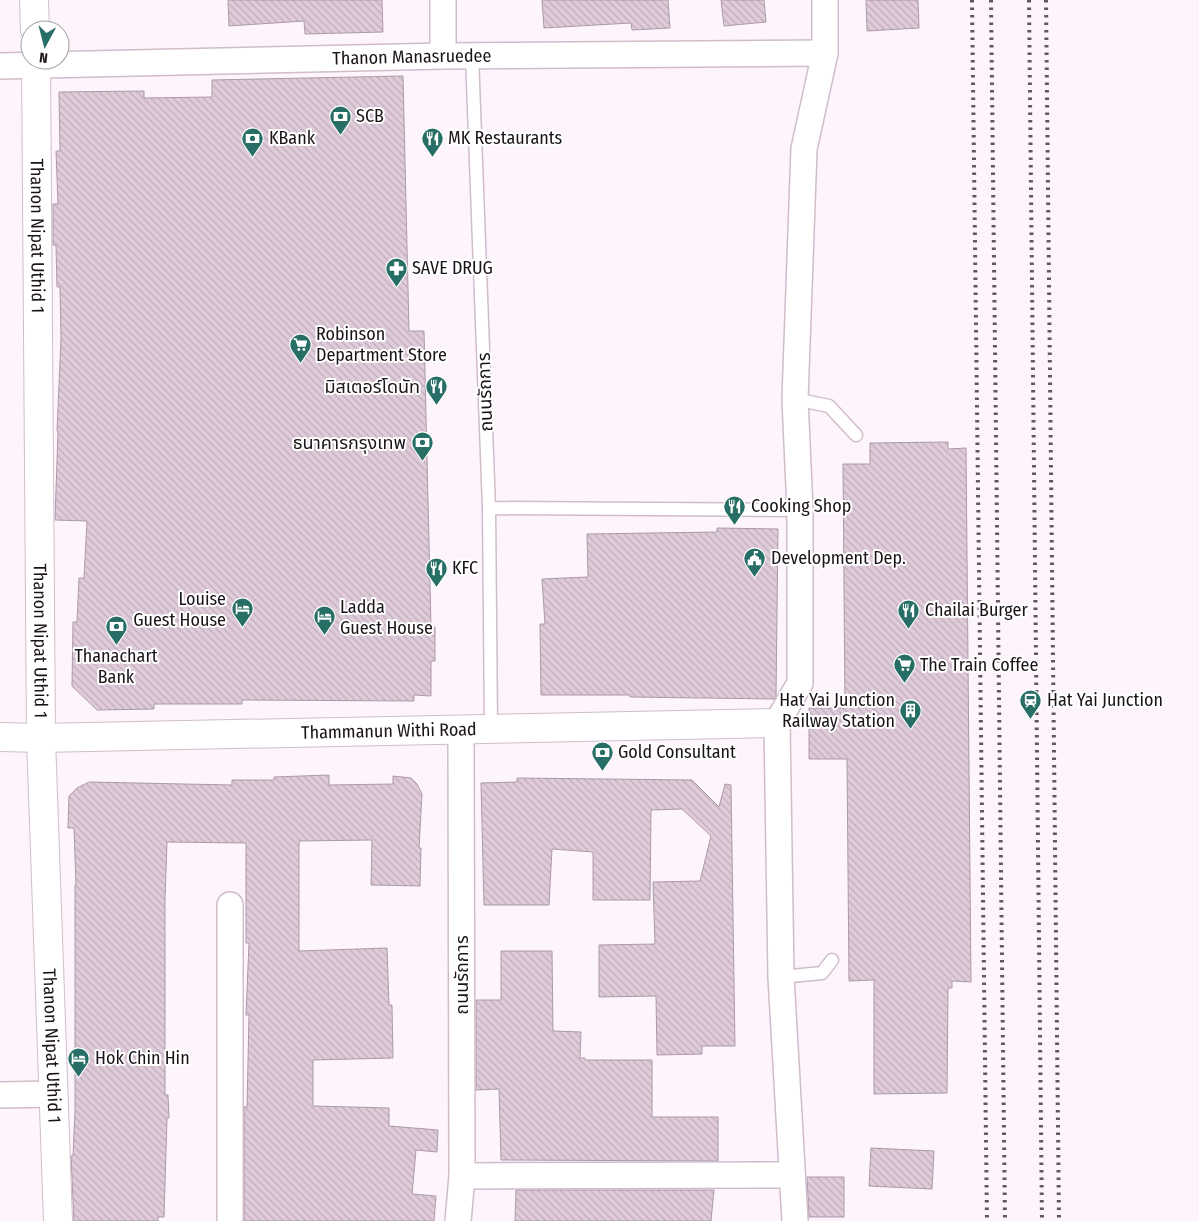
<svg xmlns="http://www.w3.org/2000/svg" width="1199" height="1221" font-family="'Fira Sans Condensed','Noto Sans Thai',sans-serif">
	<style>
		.building { fill: url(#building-back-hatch); stroke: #ad9aa8 }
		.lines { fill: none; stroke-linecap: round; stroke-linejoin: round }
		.service-casing { stroke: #d0bdcc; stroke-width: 15 }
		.minor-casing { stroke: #d0bdcc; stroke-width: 28 }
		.tertiary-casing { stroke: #d0bdcc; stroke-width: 30 }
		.service { stroke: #fff; stroke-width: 12 }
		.minor { stroke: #fff; stroke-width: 25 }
		.tertiary { stroke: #fff; stroke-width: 28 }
		.rail { stroke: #60585e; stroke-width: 4; stroke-dasharray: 2.5 5; stroke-linecap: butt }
		.labels { text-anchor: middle; stroke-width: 4; stroke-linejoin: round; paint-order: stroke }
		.street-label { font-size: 18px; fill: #1a1319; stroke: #fff }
		.poi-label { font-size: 18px; fill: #1a1319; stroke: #fff; text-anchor: start }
	</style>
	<defs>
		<pattern id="building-back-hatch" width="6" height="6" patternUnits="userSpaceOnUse" patternTransform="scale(1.25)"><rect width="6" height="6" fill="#dfcbda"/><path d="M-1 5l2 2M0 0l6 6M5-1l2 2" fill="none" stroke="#bfadba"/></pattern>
	</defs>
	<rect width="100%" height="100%" fill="#fdf5fb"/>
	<path class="building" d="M 228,0 L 382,0 L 383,32 L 305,34 L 304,21 L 229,26 Z
		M 542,0 L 668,0 L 670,28 L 632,30 L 631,23 L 544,28 Z
		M 721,0 L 764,0 L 766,22 L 724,26 Z
		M 866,0 L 918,0 L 919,28 L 867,31 Z
		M 403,76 L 409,331 L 424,331 L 431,627 L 435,627 L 435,661 L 431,661 L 431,696 L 414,695 L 414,701 L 242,700 L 242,704 L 154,704 L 154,709 L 97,710 L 72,686 L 73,622 L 77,622 L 79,578 L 84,578 L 87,521 L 55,520 L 58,431 L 57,431 L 61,338 L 60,287 L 57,287 L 56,245 L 53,245 L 53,204 L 58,204 L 56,151 L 60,151 L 59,92 L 144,91 L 144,98 L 212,97 L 212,80 Z
		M 948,442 L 948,449 L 966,448 L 971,982 L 952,981 L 952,988 L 948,988 L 947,1093 L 874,1094 L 874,980 L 849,981 L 847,759 L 809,759 L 809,708 L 845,708 L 843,464 L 870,464 L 870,443 Z
		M 717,528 L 778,529 L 776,696 L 774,699 L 630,697 L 630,695 L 541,695 L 540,624 L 545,624 L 542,579 L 588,577 L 587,534 L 717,532 Z
		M 329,775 L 329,785 L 393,784 L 393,776 L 411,778 L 417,784 L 422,794 L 419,848 L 421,848 L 420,886 L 371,885 L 372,840 L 299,841 L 299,951 L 387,948 L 389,1005 L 392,1005 L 393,1058 L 313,1060 L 313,1106 L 389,1108 L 389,1126 L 438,1130 L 437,1152 L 416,1150 L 412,1194 L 436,1196 L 434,1221 L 244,1221 L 244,1107 L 247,1107 L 249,1015 L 246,1015 L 249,943 L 246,943 L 246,843 L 167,842 L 165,899 L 165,1095 L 168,1095 L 169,1118 L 167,1118 L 164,1217 L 158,1217 L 158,1221 L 74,1221 L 71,1156 L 73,1156 L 75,1111 L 75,885 L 76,885 L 74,828 L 68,828 L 69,796 L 77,788 L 89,782 L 232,785 L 232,780 L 274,780 L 274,777 Z
		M 517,778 L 692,780 L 719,807 L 725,784 L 731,785 L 735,1046 L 702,1046 L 702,1054 L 657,1055 L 656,996 L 599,997 L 599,945 L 655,944 L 653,882 L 700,881 L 711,836 L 682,809 L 651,810 L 650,900 L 593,900 L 593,852 L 552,849 L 549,905 L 484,905 L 481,783 L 517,782 Z
		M 501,951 L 552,951 L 553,1031 L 581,1032 L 580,1058 L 585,1058 L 585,1060 L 652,1060 L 652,1117 L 718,1117 L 718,1161 L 501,1160 L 499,1089 L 476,1090 L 476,1000 L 501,1000 Z
		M 871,1148 L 934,1151 L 932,1189 L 869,1186 Z
		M 807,1177 L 844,1177 L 844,1217 L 809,1217 Z
		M 516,1190 L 714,1190 L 711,1221 L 515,1221 Z"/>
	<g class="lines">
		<defs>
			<path id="service" d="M 472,56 L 489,508 L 491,728
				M 795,399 L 829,406 L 856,435
				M 489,508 L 800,510
				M 781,977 L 822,973 L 832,960"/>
			<g id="minor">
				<path d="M 443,0 L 443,56"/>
				<path id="s1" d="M 0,66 L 443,56 L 825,53"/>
				<path d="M 0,1095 L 54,1094"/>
				<path d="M 462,1176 L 792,1175"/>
				<path d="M 230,1221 L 230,905"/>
				<path d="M 458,1221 L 462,1176 L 461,729"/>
				<path d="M 795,1221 L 781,977 L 777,723 L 800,683 L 800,510 L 795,399 L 804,149 L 825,53 L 825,0"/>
			</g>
			<g id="tertiary">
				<path d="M 34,0 L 35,30"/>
				<path id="s2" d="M 36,60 L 41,738 L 58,1221"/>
				<path id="s3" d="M 0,737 L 41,738 L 777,723"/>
			</g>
		</defs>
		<use href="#service" class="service-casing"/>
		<use href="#minor" class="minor-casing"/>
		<use href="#tertiary" class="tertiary-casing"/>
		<use href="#service" class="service"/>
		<use href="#minor" class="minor"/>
		<use href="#tertiary" class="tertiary"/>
		<path class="rail" d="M 972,0 L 987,1221
			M 991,0 L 1005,1221
			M 1029,0 L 1042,1221
			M 1046,0 L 1059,1221"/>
	</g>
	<defs>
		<symbol id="bank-pin" viewBox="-11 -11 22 30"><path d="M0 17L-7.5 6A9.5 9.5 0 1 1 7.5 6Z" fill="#276f66" stroke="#fff"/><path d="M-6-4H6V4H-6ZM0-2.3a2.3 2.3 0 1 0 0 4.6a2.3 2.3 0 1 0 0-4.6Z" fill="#fff"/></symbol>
		<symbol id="restaurant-pin" viewBox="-11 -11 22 30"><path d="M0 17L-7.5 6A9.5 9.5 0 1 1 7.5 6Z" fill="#276f66" stroke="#fff"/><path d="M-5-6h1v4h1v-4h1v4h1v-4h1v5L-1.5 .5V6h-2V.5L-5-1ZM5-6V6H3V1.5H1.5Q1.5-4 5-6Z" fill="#fff"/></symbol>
		<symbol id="pharmacy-pin" viewBox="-11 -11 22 30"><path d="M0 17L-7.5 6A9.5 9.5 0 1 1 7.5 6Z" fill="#276f66" stroke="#fff"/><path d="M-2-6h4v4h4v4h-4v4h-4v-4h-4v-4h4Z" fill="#fff"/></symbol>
		<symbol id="supermarket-pin" viewBox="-11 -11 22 30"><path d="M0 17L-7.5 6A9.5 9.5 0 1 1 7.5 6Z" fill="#276f66" stroke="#fff"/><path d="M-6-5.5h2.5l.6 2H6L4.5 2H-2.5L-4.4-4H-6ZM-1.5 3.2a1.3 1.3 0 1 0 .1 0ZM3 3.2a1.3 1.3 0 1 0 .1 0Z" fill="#fff"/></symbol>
		<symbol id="civic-pin" viewBox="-11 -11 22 30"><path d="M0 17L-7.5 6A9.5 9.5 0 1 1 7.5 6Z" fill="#276f66" stroke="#fff"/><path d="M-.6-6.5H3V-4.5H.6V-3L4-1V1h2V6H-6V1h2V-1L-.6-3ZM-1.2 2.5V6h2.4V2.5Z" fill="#fff"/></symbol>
		<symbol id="hotel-pin" viewBox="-11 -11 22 30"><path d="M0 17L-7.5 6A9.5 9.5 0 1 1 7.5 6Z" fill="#276f66" stroke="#fff"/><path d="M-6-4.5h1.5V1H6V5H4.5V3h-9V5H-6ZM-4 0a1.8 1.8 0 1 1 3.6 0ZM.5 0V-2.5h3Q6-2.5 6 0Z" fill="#fff"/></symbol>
		<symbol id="station-pin" viewBox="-11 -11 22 30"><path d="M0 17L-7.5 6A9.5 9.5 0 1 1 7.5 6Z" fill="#276f66" stroke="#fff"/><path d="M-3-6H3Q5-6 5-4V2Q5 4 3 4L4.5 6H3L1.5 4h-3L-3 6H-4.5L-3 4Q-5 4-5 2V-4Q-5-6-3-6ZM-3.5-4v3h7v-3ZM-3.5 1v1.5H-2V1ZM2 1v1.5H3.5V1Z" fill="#fff"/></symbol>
		<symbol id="building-pin" viewBox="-11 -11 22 30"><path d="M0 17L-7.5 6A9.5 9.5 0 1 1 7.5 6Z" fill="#276f66" stroke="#fff"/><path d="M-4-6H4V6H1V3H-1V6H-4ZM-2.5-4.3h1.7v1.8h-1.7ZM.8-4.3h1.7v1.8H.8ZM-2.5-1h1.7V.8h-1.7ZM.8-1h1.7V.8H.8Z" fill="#fff"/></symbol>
	</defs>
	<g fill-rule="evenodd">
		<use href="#bank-pin" x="328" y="104" width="25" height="34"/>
		<use href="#bank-pin" x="240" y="126" width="25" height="34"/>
		<use href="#restaurant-pin" x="420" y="126" width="25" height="34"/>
		<use href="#pharmacy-pin" x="384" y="256" width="25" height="34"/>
		<use href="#supermarket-pin" x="288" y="332" width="25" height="34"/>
		<use href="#restaurant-pin" x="424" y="374" width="25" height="34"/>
		<use href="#bank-pin" x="410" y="430" width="25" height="34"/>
		<use href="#restaurant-pin" x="722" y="494" width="25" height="34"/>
		<use href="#civic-pin" x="742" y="546" width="25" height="34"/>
		<use href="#restaurant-pin" x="424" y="556" width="25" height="34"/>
		<use href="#hotel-pin" x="230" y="596" width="25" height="34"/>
		<use href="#restaurant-pin" x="896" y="598" width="25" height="34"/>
		<use href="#hotel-pin" x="312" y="604" width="25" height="34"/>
		<use href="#bank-pin" x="104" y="614" width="25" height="34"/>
		<use href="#supermarket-pin" x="892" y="652" width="25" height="34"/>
		<use href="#station-pin" x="1018" y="688" width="25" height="34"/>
		<use href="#building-pin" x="898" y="698" width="25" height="34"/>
		<use href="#bank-pin" x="590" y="740" width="25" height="34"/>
		<use href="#hotel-pin" x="66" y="1046" width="25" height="34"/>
	</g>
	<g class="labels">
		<g class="street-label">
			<text dy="6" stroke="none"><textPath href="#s1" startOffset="412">Thanon Manasruedee</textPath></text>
			<text dy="6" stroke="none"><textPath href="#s2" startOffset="176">Thanon Nipat Uthid 1</textPath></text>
			<text transform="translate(485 392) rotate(-92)" y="6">ถนนรัถการ</text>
			<text dy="6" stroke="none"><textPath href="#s2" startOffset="581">Thanon Nipat Uthid 1</textPath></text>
			<text dy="6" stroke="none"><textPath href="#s3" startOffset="389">Thammanun Withi Road</textPath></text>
			<text transform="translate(462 975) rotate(-90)" y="6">ถนนรัถการ</text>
			<text dy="6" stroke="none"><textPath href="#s2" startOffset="986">Thanon Nipat Uthid 1</textPath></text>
		</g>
		<g class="poi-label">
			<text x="356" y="122">SCB</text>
			<text x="269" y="144">KBank</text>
			<text x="448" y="144">MK Restaurants</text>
			<text x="412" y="274">SAVE DRUG</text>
			<text x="316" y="340">Robinson<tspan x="316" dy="21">Department Store</tspan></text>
			<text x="420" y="393" text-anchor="end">มิสเตอร์โดนัท</text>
			<text x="406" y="449" text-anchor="end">ธนาคารกรุงเทพ</text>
			<text x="751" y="512">Cooking Shop</text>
			<text x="771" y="564">Development Dep.</text>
			<text x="452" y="574">KFC</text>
			<text x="226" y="605" text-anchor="end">Louise<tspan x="226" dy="21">Guest House</tspan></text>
			<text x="340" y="613">Ladda<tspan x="340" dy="21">Guest House</tspan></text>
			<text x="925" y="616">Chailai Burger</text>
			<text x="116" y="662" text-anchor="middle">Thanachart<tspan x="116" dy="21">Bank</tspan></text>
			<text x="920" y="671">The Train Coffee</text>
			<text x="895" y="706" text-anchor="end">Hat Yai Junction<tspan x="895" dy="21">Railway Station</tspan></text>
			<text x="1047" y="706">Hat Yai Junction</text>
			<text x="618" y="758">Gold Consultant</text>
			<text x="95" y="1064">Hok Chin Hin</text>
		</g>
	</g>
	<g transform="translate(45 45) rotate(187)"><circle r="24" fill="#ffffff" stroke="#a3a1a3"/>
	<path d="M0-4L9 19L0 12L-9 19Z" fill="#276f66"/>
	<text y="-8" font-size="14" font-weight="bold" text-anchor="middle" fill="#1a1319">N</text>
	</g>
</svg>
